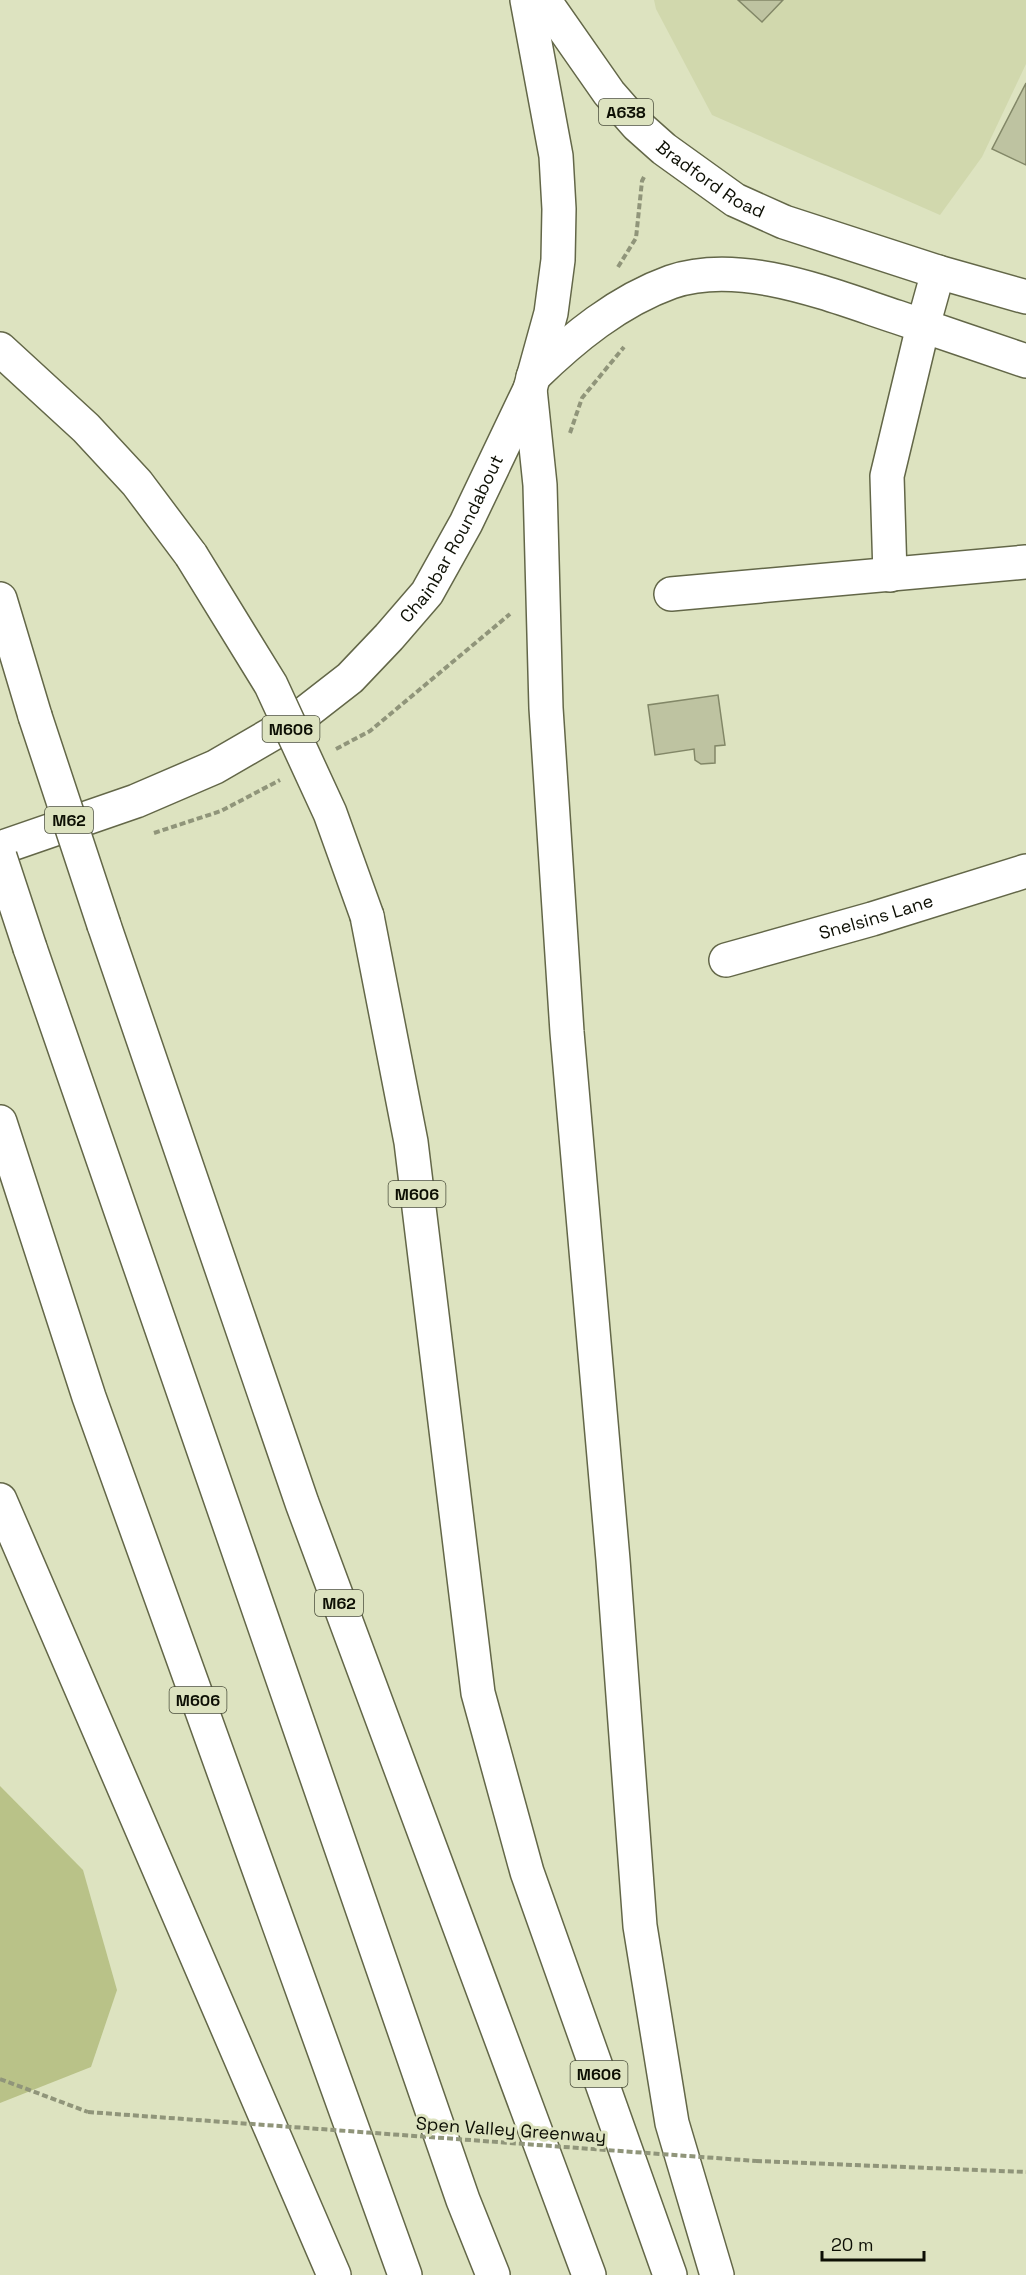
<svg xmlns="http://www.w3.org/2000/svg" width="1026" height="2275" font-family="'Space Grotesk',sans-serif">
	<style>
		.built { fill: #d1d8ad }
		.green { fill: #b9c288 }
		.building { fill: #bec3a1; stroke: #828767; stroke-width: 1.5 }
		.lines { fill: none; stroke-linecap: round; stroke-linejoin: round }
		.minor-casing { stroke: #636748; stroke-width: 36 }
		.primary-casing { stroke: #636748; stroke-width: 36 }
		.trunk-casing { stroke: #636748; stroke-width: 36 }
		.motorway-casing { stroke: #636748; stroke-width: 36 }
		.path { stroke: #90957a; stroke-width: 4; stroke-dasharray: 6 3; stroke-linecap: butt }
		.minor { stroke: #fff; stroke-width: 33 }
		.primary { stroke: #fff; stroke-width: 33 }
		.trunk { stroke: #fff; stroke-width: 33 }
		.motorway { stroke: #fff; stroke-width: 33 }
		.motorway-bridge-casing { stroke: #636748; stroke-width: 36; stroke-linecap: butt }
		.path-bridge { stroke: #90957a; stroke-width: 4; stroke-dasharray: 6 3; stroke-linecap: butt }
		.motorway-bridge { stroke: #fff; stroke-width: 33 }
		.labels { text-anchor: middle; stroke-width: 6; stroke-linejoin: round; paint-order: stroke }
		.shield { fill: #dde3c0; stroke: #4b4f3c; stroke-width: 1.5 }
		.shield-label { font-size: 16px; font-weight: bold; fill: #0d0f04 }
		.street-label { font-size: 18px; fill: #0d0f04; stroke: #dde3c0 }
	</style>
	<rect width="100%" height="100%" fill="#dde3c0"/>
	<path class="built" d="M 654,0 L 1026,0 L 1026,64 L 982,157 L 940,215 L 712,115 L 656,9 Z"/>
	<path class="green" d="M 0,1786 L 83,1870 L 117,1990 L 91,2067 L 0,2103 Z"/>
	<path class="building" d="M 738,0 L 783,0 L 762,22 Z
		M 1026,83 L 1026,165 L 992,149 Z
		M 718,695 L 725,745 L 715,746 L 715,763 L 701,764 L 695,760 L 694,749 L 655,755 L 648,705 Z"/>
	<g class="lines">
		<defs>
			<g id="minor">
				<path d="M 890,575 L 887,476 L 923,326 L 938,272"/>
				<path d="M 671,594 L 1026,562"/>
				<path id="s1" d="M 726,960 L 872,919 L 1026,871"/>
			</g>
			<g id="primary">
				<path id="s2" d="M 544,0 L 609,93 L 637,125 L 664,149 L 735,200 L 784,222 L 938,272 L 1026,297"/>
				<path d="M 533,377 C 573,338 618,301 671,282 C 741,258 830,295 897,317 C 940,332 983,346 1026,361"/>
			</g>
			<g id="trunk">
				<path id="s3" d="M 0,848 L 136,801 L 215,767 L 296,720 L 350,678 L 389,637 L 427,593 L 466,523 L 530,389 L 551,313 L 558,260 L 559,209 L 556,156 L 527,0"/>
			</g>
			<path id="motorway" d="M 0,349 L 86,428 L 137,483 L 191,555
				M 530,389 L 540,485 L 546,708 L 567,1032 L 613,1560 L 640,1926 L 672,2123 L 717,2275
				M 0,599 L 35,716
				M 367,916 L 411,1142 L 478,1693 L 527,1872 L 670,2275
				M 104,925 L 302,1503 L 589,2275
				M 30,948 L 463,2200 L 493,2275
				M 0,1122 L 89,1397 L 405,2275
				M 0,1500 L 334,2275"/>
		</defs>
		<use href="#minor" class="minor-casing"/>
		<use href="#primary" class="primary-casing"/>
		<use href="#trunk" class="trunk-casing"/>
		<use href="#motorway" class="motorway-casing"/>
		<path class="path" d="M 618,267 L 636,238 L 642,181 L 644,177
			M 570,433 L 582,398 L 624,347
			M 336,749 L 370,731 L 510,614
			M 154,833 L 221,811 L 280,780
			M 0,2079 L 88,2112
			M 756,2161 L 1026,2172"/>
		<use href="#minor" class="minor"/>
		<use href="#primary" class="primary"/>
		<use href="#trunk" class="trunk"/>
		<use href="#motorway" class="motorway"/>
		<defs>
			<path id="motorway-bridge" d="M 191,555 L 271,685 L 330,813 L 367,916
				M 35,716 L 104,925
				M 0,857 L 30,948"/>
		</defs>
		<use href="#motorway-bridge" class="motorway-bridge-casing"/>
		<path class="path-bridge" d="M 88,2112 L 756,2161"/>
		<use href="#motorway-bridge" class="motorway-bridge"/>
	</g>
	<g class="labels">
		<g class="shield">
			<rect x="599" y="99" width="54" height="26" rx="4.5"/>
			<rect x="262.5" y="716" width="57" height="26" rx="4.5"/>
			<rect x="45" y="807" width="48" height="26" rx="4.5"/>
			<rect x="388.5" y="1181" width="57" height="26" rx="4.5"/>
			<rect x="315" y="1590" width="48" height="26" rx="4.5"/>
			<rect x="169.5" y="1687" width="57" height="26" rx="4.5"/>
			<rect x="570.5" y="2061" width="57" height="26" rx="4.5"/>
		</g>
		<g class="shield-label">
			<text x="626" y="118">A638</text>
			<text x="291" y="735">M606</text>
			<text x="69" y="826">M62</text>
			<text x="417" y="1200">M606</text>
			<text x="339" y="1609">M62</text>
			<text x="198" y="1706">M606</text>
			<text x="599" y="2080">M606</text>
		</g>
		<g class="street-label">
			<text dy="6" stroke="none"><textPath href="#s2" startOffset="248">Bradford Road</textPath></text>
			<text dy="6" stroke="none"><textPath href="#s3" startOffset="566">Chainbar Roundabout</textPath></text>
			<text dy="6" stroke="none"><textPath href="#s1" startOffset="156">Snelsins Lane</textPath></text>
			<text transform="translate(511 2130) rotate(4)" y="6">Spen Valley Greenway</text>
		</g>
	</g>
	<path d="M822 2251v9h102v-9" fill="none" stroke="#0d0f04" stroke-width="3"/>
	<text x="831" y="2251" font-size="18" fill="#0d0f04" stroke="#dde3c0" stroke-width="4.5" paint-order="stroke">20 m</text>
</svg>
